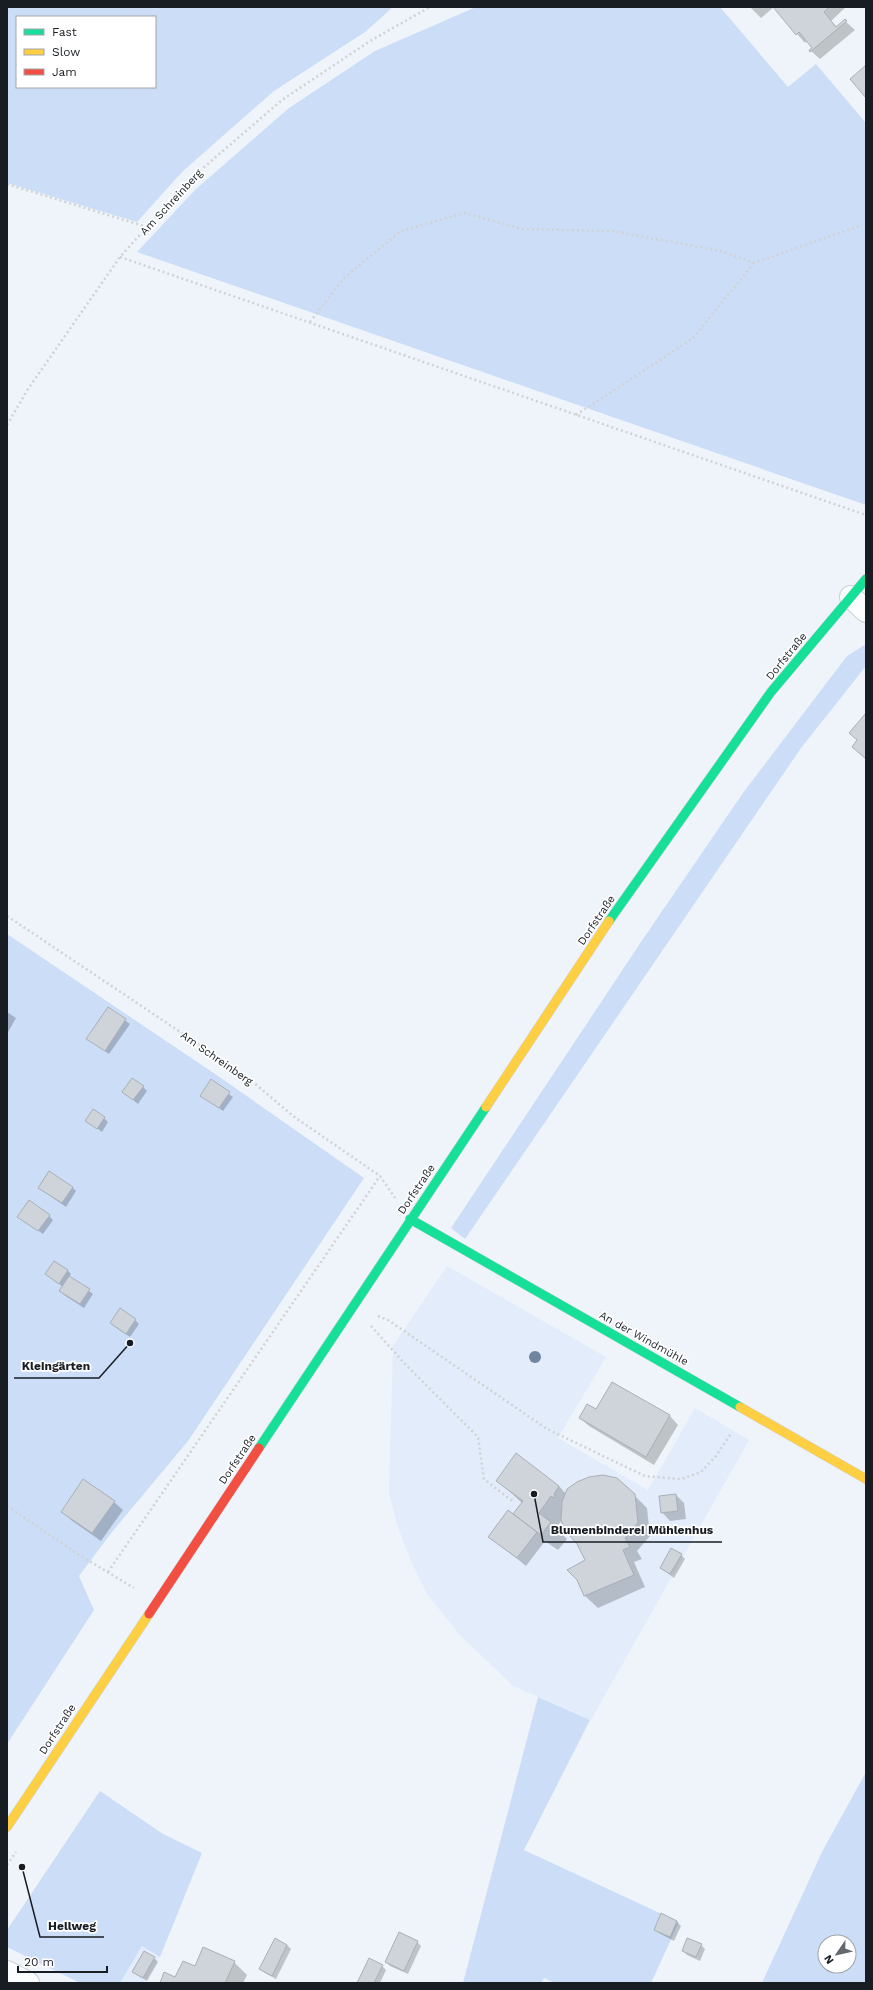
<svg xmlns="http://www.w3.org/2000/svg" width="873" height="1990" font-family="'Work Sans',sans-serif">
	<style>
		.built { fill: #e2ecfb }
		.green { fill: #cbddf7; fill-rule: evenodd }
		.shadow { fill: #0003 }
		.building { fill: #cfd4db; stroke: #aaafb5 }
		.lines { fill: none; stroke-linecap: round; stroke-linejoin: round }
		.street-casing { stroke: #cbd0d6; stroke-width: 24 }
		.fast-casing { stroke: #cbd0d6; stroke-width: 10 }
		.slow-casing { stroke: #cbd0d6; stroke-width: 10 }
		.jam-casing { stroke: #cbd0d6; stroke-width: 10 }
		.path { stroke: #d0d2d4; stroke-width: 2.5; stroke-dasharray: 2 3; stroke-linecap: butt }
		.street { stroke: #fcfdfe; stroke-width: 22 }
		.fast { stroke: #16e098; stroke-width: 9 }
		.slow { stroke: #ffcf43; stroke-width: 9 }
		.jam { stroke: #f24e42; stroke-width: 9 }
		.tree { fill: #6f85a0 }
		.labels { text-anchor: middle; stroke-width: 3.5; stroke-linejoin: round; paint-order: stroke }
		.street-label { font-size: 11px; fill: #181d24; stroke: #fff }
		.leader { fill: none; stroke: #181d24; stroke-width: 1.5 }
		.callout-dot { fill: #181d24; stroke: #fff; stroke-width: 1.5 }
		.callout-label { font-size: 12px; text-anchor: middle; font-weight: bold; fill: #181d24; stroke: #fff; stroke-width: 3.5; stroke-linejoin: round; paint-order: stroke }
	</style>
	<rect width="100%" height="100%" fill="#eef4fa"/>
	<path class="built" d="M 447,1266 L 606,1357 L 558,1438 L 648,1490 L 695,1408 L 749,1440 L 591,1720 L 513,1686 L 460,1635 L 427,1594 L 411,1561 L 399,1530 L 389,1493 L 393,1346 Z
		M 142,1946 L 160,1957 L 144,1983 L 120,1983 Z"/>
	<path class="green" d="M 7,7 L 393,7 L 365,32 L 274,91 L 182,172 L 137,222 L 7,183 ZM 17,17 L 155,17 L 155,87 L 17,87 Z
		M 476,7 L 720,7 L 788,87 L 816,64 L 866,123 L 866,505 L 137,252 L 196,189 L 289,108 L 375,51 Z
		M 866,644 L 866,666 L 801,748 L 465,1239 L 451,1228 L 643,939 L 743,793 L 847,656 Z
		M 7,934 L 218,1076 L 364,1178 L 188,1441 L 112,1532 L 79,1576 L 94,1610 L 7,1744 Z
		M 538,1697 L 590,1720 L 524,1850 L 679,1922 L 651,1983 L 555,1983 L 544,1978 L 541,1983 L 463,1983 Z
		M 866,1772 L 866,1983 L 762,1983 L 822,1852 ZM 825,1942 L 849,1942 L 849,1966 L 825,1966 Z
		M 100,1791 L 163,1834 L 202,1853 L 160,1957 L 142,1946 L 120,1983 L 80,1983 L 7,1947 L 7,1930 Z"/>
	<path class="shadow" d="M 750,7 L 846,7 L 831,21 L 837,27 L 845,21 L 855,30 L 820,59 L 810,50 L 813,48 L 807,41 L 805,43 L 797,34 L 774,7 L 761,18 Z
		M 108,1008 L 130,1024 L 109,1054 L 88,1039 Z
		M 7,1012 L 16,1018 L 7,1034 Z
		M 211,1081 L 233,1097 L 223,1111 L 201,1095 Z
		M 143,1087 L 147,1091 L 138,1104 L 123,1092 Z
		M 104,1118 L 108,1122 L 102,1132 L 87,1121 Z
		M 72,1187 L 76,1191 L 66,1207 L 39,1188 Z
		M 49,1216 L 53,1220 L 43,1234 L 19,1217 Z
		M 67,1270 L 71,1274 L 69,1277 L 93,1294 L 84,1308 L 64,1295 L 60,1290 L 63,1287 L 46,1274 Z
		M 135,1320 L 139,1324 L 130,1337 L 115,1327 Z
		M 613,1383 L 670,1416 L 678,1425 L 654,1465 L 589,1426 L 580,1418 L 597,1410 Z
		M 497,1480 L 559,1486 L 566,1494 L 634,1495 L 647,1508 L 650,1536 L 637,1551 L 642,1559 L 634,1562 L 645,1587 L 598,1608 L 585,1596 L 579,1580 L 586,1561 L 578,1544 L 562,1520 L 556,1528 L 567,1539 L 558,1550 L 545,1541 L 526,1566 L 490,1537 L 514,1515 L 522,1503 Z
		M 676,1495 L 684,1503 L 686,1519 L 670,1521 L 662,1512 Z
		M 114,1502 L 123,1510 L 101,1541 L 71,1520 L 63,1511 Z
		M 681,1555 L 685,1559 L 674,1578 L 661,1568 Z
		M 677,1922 L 681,1926 L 674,1941 L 659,1933 L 655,1929 Z
		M 417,1942 L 421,1946 L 408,1974 L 390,1966 L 386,1962 Z
		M 287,1945 L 291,1949 L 276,1979 L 265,1973 L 260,1969 Z
		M 701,1945 L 705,1949 L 700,1961 L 687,1955 L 683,1951 Z
		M 154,1958 L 158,1962 L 147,1981 L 133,1972 Z
		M 234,1962 L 247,1975 L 243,1983 L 161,1983 L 176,1979 L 196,1967 Z
		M 382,1966 L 386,1970 L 380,1983 L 359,1983 Z"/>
	<path class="building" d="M 773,7 L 829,7 L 824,12 L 836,27 L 845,19 L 847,21 L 810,52 L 809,50 L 812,48 L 799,32 L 796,35 Z
		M 866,65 L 866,98 L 850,79 Z
		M 866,713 L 866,759 L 852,747 L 857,740 L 849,733 Z
		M 108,1007 L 126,1019 L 105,1051 L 86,1039 Z
		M 132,1078 L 144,1086 L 133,1100 L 122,1092 Z
		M 211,1079 L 230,1092 L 219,1108 L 200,1096 Z
		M 93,1109 L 105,1117 L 97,1129 L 85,1121 Z
		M 49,1171 L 73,1187 L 62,1203 L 38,1188 Z
		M 29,1200 L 50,1215 L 38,1231 L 17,1217 Z
		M 54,1261 L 68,1270 L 59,1284 L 45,1274 Z
		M 69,1276 L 90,1289 L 80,1304 L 59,1291 Z
		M 120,1308 L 136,1319 L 126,1334 L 110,1323 Z
		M 612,1382 L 670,1415 L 646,1457 L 579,1418 L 587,1404 L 596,1409 Z
		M 516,1453 L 559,1486 L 554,1494 L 555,1495 L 554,1498 L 551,1496 L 539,1513 L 551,1522 L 541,1535 L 513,1514 L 523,1501 L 496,1481 Z
		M 603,1475 L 617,1478 L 635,1494 L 638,1523 L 625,1538 L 630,1547 L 623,1550 L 634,1575 L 584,1596 L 577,1580 L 567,1570 L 585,1560 L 577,1544 L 565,1530 L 561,1520 L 562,1502 L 567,1489 L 577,1482 L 589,1477 Z
		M 83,1479 L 115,1501 L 92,1533 L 61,1512 Z
		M 676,1494 L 678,1511 L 661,1513 L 659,1496 Z
		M 508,1510 L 537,1532 L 517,1558 L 488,1537 Z
		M 671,1548 L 682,1554 L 670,1574 L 660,1568 Z
		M 661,1913 L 677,1921 L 670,1937 L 654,1930 Z
		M 399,1932 L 418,1941 L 404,1971 L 385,1962 Z
		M 275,1938 L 287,1945 L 272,1976 L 259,1969 Z
		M 687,1938 L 702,1944 L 696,1957 L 682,1951 Z
		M 203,1947 L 235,1961 L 225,1983 L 160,1983 L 164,1972 L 175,1977 L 183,1961 L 195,1966 Z
		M 144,1951 L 155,1957 L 143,1978 L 132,1972 Z
		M 369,1958 L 383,1965 L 374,1983 L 357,1983 Z"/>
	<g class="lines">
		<defs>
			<path id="street" d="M 851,597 L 866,611
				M 7,1972 L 28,1983"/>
			<path id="fast" d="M 609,921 L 771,692 L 866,579
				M 410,1219 L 740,1407
				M 259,1448 L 486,1107"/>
			<path id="slow" d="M 486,1107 L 609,921
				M 740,1407 L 866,1479
				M 7,1827 L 149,1614"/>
			<path id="jam" d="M 149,1614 L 259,1448"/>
		</defs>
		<use href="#street" class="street-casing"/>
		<use href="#fast" class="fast-casing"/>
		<use href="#slow" class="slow-casing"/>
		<use href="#jam" class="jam-casing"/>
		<path class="path" d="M 7,184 L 147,227
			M 120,257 L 866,515
			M 310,322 L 344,278 L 401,231 L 465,213 L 522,229 L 612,231 L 721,251 L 754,263 L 862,225
			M 576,415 L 692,339 L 754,263
			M 7,425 L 28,389 L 120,257 L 188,181 L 282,100 L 370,41 L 430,7
			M 7,916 L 246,1076 L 293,1116 L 380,1176 L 395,1198
			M 378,1316 L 388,1320 L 547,1429 L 645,1476 L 681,1479 L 701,1472 L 716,1456 L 732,1432
			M 371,1326 L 406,1365 L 478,1437 L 484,1479 L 512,1501 L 513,1498
			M 7,1506 L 76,1553 L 134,1588
			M 108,1572 L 380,1176
			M 7,1865 L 16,1852"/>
		<use href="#street" class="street"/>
		<use href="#fast" class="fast"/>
		<use href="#slow" class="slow"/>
		<use href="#jam" class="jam"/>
	</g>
	<circle class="tree" cx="535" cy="1357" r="6"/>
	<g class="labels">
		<g class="street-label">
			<text transform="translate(171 202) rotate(-47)" y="4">Am Schreinberg</text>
			<text transform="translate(786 656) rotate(-51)" y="4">Dorfstraße</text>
			<text transform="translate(596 920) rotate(-56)" y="4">Dorfstraße</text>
			<text transform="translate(217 1058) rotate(35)" y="4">Am Schreinberg</text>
			<text transform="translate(416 1189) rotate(-56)" y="4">Dorfstraße</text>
			<text transform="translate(644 1338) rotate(29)" y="4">An der Windmühle</text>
			<text transform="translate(237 1459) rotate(-56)" y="4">Dorfstraße</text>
			<text transform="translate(57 1729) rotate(-57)" y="4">Dorfstraße</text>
		</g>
	</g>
	<path class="leader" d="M130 1343L99 1378H14M534 1494L543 1542H722M22 1867L40 1937H104"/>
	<g class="callout-dot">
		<circle cx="130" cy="1343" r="4"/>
		<circle cx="534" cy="1494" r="4"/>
		<circle cx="22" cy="1867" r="4"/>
	</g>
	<g class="callout-label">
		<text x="56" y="1370">Kleingärten</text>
		<text x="632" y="1534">Blumenbinderei Mühlenhus</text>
		<text x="72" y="1930">Hellweg</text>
	</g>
	<rect width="873" height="1990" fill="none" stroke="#181d24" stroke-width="16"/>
	<rect x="16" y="16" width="140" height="72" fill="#ffffff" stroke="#a3a5a7"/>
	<rect x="24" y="29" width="20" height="6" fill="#16e098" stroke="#a3a5a7"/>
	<text x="52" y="36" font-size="12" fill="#181d24">Fast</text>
	<rect x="24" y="49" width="20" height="6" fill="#ffcf43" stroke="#a3a5a7"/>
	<text x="52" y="56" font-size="12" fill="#181d24">Slow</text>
	<rect x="24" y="69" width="20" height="6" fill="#f24e42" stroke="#a3a5a7"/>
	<text x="52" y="76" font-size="12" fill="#181d24">Jam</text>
	<g transform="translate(837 1954) rotate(236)"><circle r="19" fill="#ffffff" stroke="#a3a5a7"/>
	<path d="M0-3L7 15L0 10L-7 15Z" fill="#63686f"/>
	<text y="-6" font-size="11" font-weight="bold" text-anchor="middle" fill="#181d24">N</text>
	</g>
	<path d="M18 1966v6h89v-6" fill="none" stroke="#181d24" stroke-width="2"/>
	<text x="24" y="1966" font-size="12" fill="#181d24" stroke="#ffffff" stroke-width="3" paint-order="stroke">20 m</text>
</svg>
